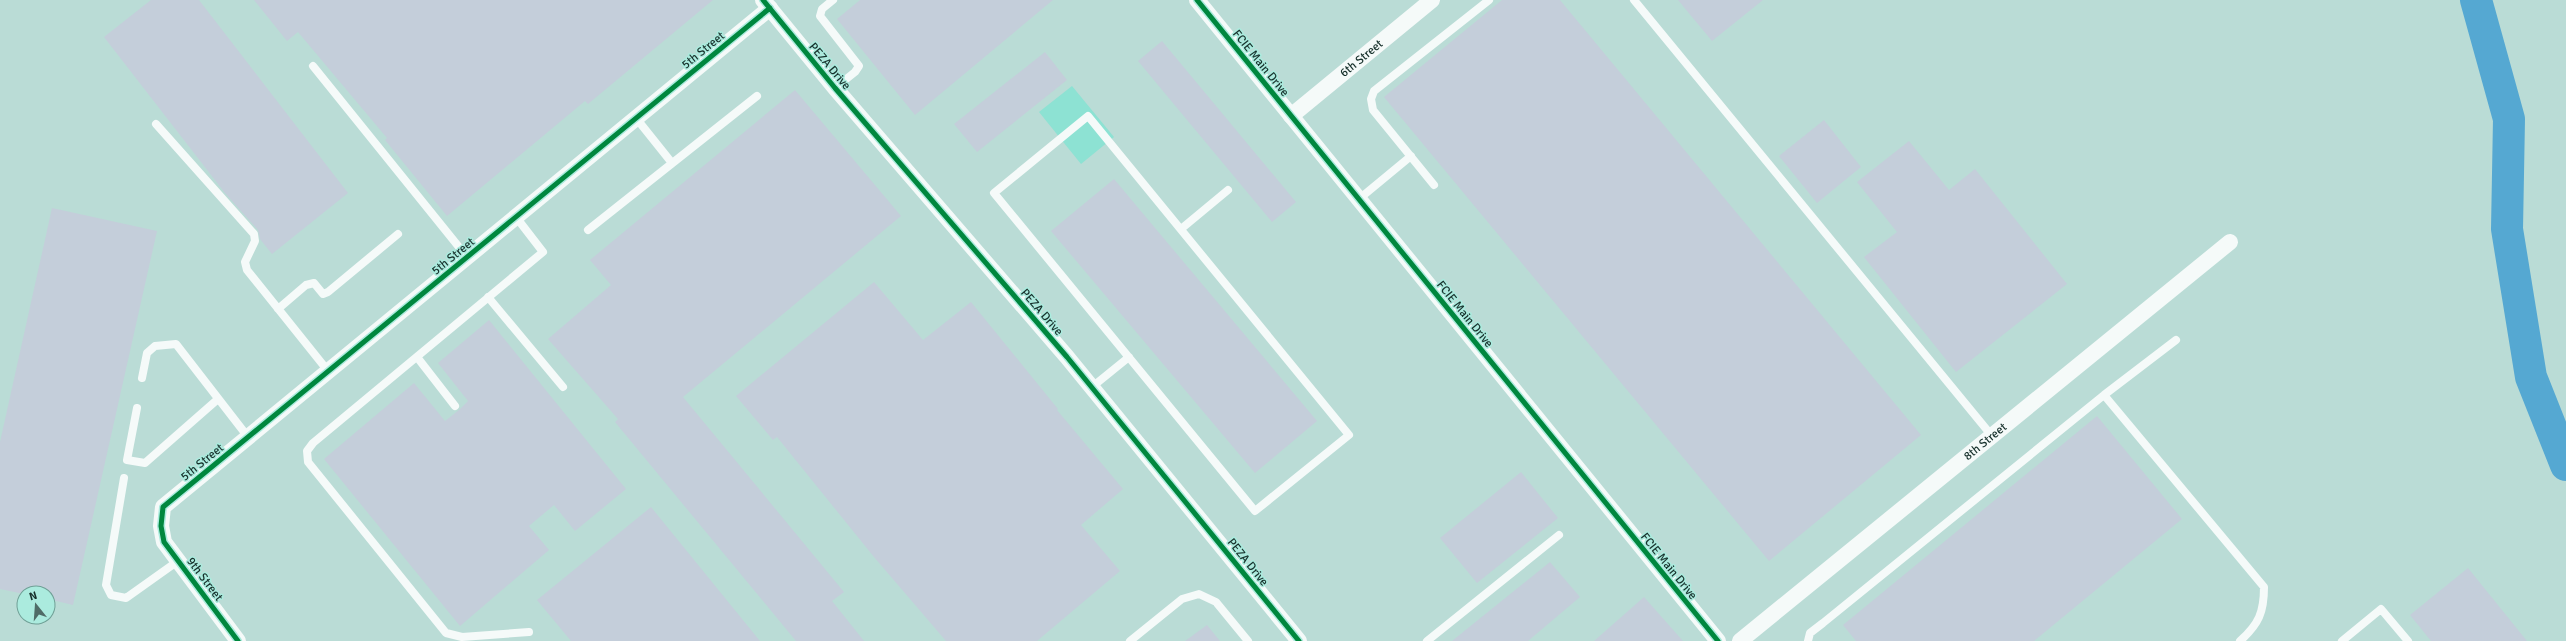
<svg xmlns="http://www.w3.org/2000/svg" width="2566" height="641" font-family="Signika,sans-serif">
	<style>
		.green { fill: #8de2d3 }
		.lines { fill: none; stroke-linecap: round; stroke-linejoin: round }
		.river { stroke: #55a8d2; stroke-width: 32 }
		.building { fill: #c4ceda }
		.lane { stroke: #f5faf9; stroke-width: 8 }
		.street { stroke: #f5faf9; stroke-width: 16 }
		.cycleway-casing { stroke: #abebde; stroke-width: 8 }
		.cycleway { stroke: #00873e; stroke-width: 5 }
		.labels { text-anchor: middle; stroke-width: 3; stroke-linejoin: round; paint-order: stroke }
		.street-label { font-size: 12px; fill: #16302b; stroke: #abebde }
	</style>
	<rect width="100%" height="100%" fill="#badcd6"/>
	<path class="green" d="M 1072,86 L 1114,137 L 1081,164 L 1039,112 Z"/>
	<g class="lines">
		<path class="river" d="M 2476,0 L 2509,119 L 2507,229 L 2531,377 L 2566,465"/>
	</g>
	<path class="building" d="M 151,0 L 199,0 L 348,193 L 272,254 L 260,239 L 258,230 L 225,193 L 104,37 Z
		M 254,0 L 713,0 L 588,104 L 585,101 L 447,216 L 385,140 L 387,138 L 298,32 L 287,41 Z
		M 860,0 L 1053,0 L 915,115 L 837,19 Z
		M 1502,0 L 1560,0 L 1921,435 L 1769,561 L 1384,97 Z
		M 1678,0 L 1763,0 L 1712,41 Z
		M 1162,41 L 1296,202 L 1272,222 L 1138,61 Z
		M 1045,52 L 1067,80 L 977,152 L 954,124 Z
		M 795,90 L 901,216 L 683,397 L 844,592 L 832,601 L 864,641 L 796,641 L 615,422 L 618,419 L 548,339 L 611,285 L 590,260 Z
		M 1824,120 L 1861,167 L 1817,203 L 1779,156 Z
		M 1909,141 L 1949,190 L 1975,169 L 2067,284 L 1956,372 L 1864,257 L 1897,232 L 1857,182 Z
		M 1114,179 L 1317,421 L 1255,473 L 1051,231 Z
		M 52,208 L 157,231 L 73,605 L 48,599 L 48,593 L 24,594 L 0,589 L 0,442 Z
		M 874,282 L 923,340 L 971,302 L 1058,409 L 1057,410 L 1123,489 L 1081,525 L 1120,571 L 1037,641 L 946,641 L 874,557 L 777,437 L 773,440 L 736,396 Z
		M 489,320 L 626,489 L 575,531 L 554,505 L 529,526 L 549,550 L 460,626 L 324,459 L 414,383 L 445,421 L 459,410 L 468,401 L 438,363 Z
		M 2097,416 L 2182,519 L 2034,641 L 1856,641 L 1843,625 Z
		M 1521,472 L 1558,518 L 1477,583 L 1440,538 Z
		M 651,507 L 760,641 L 571,641 L 537,600 Z
		M 1550,562 L 1580,597 L 1528,641 L 1452,641 Z
		M 2468,568 L 2527,641 L 2431,641 L 2410,615 Z
		M 1644,597 L 1683,641 L 1594,641 Z
		M 1207,625 L 1220,641 L 1185,641 Z"/>
	<g class="lines">
		<path class="lane" d="M 833,0 L 822,9 L 820,16 L 859,66 L 855,72 L 835,88
			M 1634,0 L 1992,436
			M 313,66 L 467,257
			M 1088,116 L 1349,435 L 1255,511 L 994,193 Z
			M 636,118 L 672,163
			M 156,124 L 254,234 L 255,241 L 245,262 L 247,270 L 328,371
			M 1434,185 L 1373,110 L 1371,99 L 1374,91 L 1489,0
			M 1359,199 L 1411,156
			M 516,217 L 543,252 L 313,443 L 307,451 L 308,462 L 446,633 L 462,637 L 529,632
			M 1181,229 L 1228,190
			M 588,230 L 757,96
			M 488,297 L 563,387
			M 278,309 L 306,285 L 314,283 L 323,294 L 328,292 L 398,234
			M 417,357 L 455,406
			M 142,378 L 147,353 L 155,346 L 176,344 L 248,437
			M 1092,387 L 1129,357
			M 2104,395 L 2264,587 C 2264,612 2259,624 2240,641
			M 137,408 L 127,460 L 145,463 L 218,399
			M 124,478 L 106,585 L 111,595 L 126,598 L 178,561
			M 1130,641 L 1182,599 L 1199,594 L 1216,602 L 1248,641
			M 1427,641 L 1559,535
			M 1808,641 L 1810,633 L 1823,623 L 2104,395 L 2176,340
			M 2342,641 L 2381,609 L 2408,641"/>
		<g class="street">
			<path d="M 763,0 L 835,88 L 1067,357 L 1299,641"/>
			<path d="M 1197,0 L 1718,641"/>
			<path id="s1" d="M 1291,116 L 1432,0"/>
			<path d="M 238,641 L 164,542 L 161,526 L 163,507 L 770,8"/>
			<path id="s2" d="M 1740,641 L 2230,242"/>
		</g>
		<defs>
			<path id="cycleway" d="M 763,0 L 835,88 L 1067,357 L 1299,641
				M 1197,0 L 1718,641
				M 238,641 L 164,542 L 161,526 L 163,507 L 770,8"/>
		</defs>
		<use href="#cycleway" class="cycleway-casing"/>
		<use href="#cycleway" class="cycleway"/>
	</g>
	<g class="labels">
		<g class="street-label">
			<text transform="translate(703 50) rotate(-39)" y="4">5th Street</text>
			<text dy="4" stroke="none"><textPath href="#s1" startOffset="91">6th Street</textPath></text>
			<text transform="translate(1261 63) rotate(51)" y="4">FCIE Main Drive</text>
			<text transform="translate(830 66) rotate(50)" y="4">PEZA Drive</text>
			<text transform="translate(453 256) rotate(-39)" y="4">5th Street</text>
			<text transform="translate(1042 312) rotate(49)" y="4">PEZA Drive</text>
			<text transform="translate(1465 314) rotate(51)" y="4">FCIE Main Drive</text>
			<text dy="4" stroke="none"><textPath href="#s2" startOffset="316">8th Street</textPath></text>
			<text transform="translate(202 462) rotate(-39)" y="4">5th Street</text>
			<text transform="translate(1248 562) rotate(51)" y="4">PEZA Drive</text>
			<text transform="translate(1669 566) rotate(51)" y="4">FCIE Main Drive</text>
			<text transform="translate(205 579) rotate(53)" y="4">9th Street</text>
		</g>
	</g>
	<g transform="translate(36 605) rotate(343)"><circle r="19" fill="#abebde" stroke="#6fa096"/>
	<path d="M0-3L7 15L0 10L-7 15Z" fill="#4f6c67"/>
	<text y="-6" font-size="11" font-weight="bold" text-anchor="middle" fill="#16302b">N</text>
	</g>
</svg>
